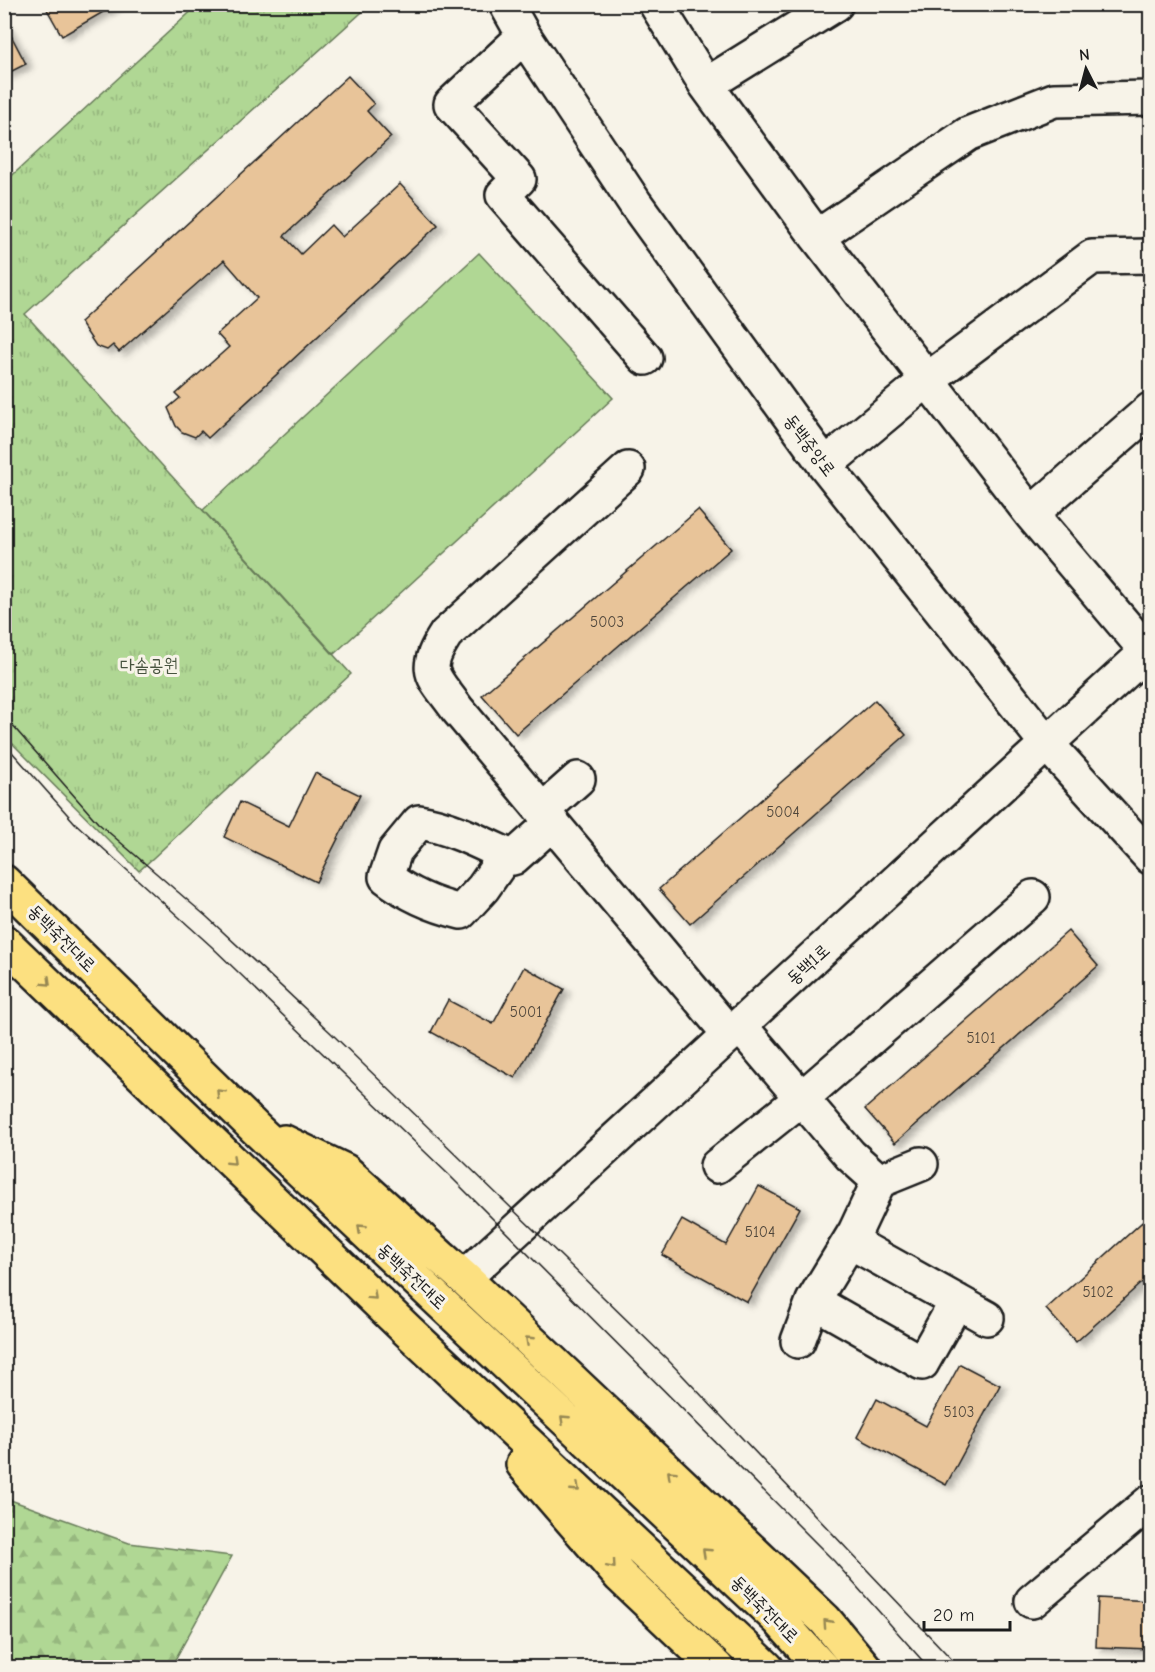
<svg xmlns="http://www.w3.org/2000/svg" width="1155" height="1672" font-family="'Comic Neue','Poor Story',sans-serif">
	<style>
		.forest { fill: url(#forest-firs); stroke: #667a58; stroke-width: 1.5 }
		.park { fill: url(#park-tufts); stroke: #667a58; stroke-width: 1.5 }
		.pitch { fill: #b0d794; stroke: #667a58; stroke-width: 1.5 }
		.building { fill: #e8c499; stroke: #1c1c1c; stroke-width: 1.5; filter: url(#shadow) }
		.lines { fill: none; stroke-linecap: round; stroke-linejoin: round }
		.minor-casing { stroke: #1c1c1c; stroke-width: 38 }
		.major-casing { stroke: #1c1c1c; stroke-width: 38 }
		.minor { stroke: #f7f3e8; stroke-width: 33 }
		.major { stroke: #fce080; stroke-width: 33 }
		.tram { stroke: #1c1c1c; stroke-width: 1.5 }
		.oneway { stroke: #978853 }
		.labels { text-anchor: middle; stroke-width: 6; stroke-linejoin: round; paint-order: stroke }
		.number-label { font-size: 15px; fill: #4f463b }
		.street-label { font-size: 18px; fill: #1c1c1c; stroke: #f7f3e8 }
		.park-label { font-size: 18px; fill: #485440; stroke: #f7f3e8 }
	</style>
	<defs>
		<pattern id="forest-firs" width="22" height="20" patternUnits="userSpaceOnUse" patternTransform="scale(1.5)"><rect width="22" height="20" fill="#b0d794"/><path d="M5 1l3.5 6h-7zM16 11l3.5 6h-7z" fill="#97b87f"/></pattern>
		<pattern id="park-tufts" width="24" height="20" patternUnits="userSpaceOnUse" patternTransform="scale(1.5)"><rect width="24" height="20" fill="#b0d794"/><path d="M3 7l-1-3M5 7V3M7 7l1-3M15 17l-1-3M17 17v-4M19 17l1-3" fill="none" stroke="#97b87f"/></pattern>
		<filter id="shadow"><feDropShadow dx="6" dy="4" stdDeviation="3" flood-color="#0004"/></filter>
	</defs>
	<rect width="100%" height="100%" fill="#f7f3e8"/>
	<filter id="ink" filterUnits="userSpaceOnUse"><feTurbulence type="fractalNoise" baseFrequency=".0167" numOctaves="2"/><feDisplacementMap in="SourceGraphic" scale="12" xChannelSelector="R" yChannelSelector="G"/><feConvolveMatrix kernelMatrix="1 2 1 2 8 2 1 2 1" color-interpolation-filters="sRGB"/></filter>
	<g filter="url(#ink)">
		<path class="forest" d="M 5,1498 L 129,1543 L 232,1556 L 171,1667 L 5,1667 Z"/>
		<path class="park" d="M 198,5 L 370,5 L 25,314 L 351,674 L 139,871 L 5,736 L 5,182 Z"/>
		<path class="pitch" d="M 479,253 L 613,398 L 334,654 L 203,510 Z"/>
		<path class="building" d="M 44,4 L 117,4 L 62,36 Z
			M 5,24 L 26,64 L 4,75 L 4,25 Z
			M 348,76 L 374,104 L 367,111 L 391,137 L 284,236 L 301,254 L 331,225 L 342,237 L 400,184 L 438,225 L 208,438 L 201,431 L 195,437 L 182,432 L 176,426 L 168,408 L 180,398 L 176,394 L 229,347 L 217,334 L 257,298 L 224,260 L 119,352 L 113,345 L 107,350 L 96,346 L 80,322 Z
			M 698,510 L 731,549 L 516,734 L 482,695 Z
			M 875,700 L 906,735 L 690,924 L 659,889 Z
			M 315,773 L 360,795 L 316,882 L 224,837 L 240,802 L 289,826 Z
			M 1068,931 L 1098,966 L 895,1143 L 865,1109 Z
			M 524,967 L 564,989 L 515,1078 L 431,1032 L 448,1000 L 493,1024 Z
			M 759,1186 L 800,1208 L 747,1302 L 662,1255 L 682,1220 L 726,1245 Z
			M 1150,1215 L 1150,1275 L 1076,1342 L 1046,1309 Z
			M 960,1364 L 1000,1385 L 946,1485 L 857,1437 L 877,1399 L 926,1426 Z
			M 1098,1598 L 1150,1601 L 1150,1649 L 1096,1647 Z"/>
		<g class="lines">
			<defs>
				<path id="minor" d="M 506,4 L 524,36 L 635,203 L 825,465 L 1048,745 L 1150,857
					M 656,4 L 706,85 L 817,237 L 1031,514 L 1150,655
					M 524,36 L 451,104 L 519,179 L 503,195 L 645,358
					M 706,85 L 836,4
					M 817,237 L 968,134 L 1054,100 L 1150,98
					M 825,465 L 927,380 L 1092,257 L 1150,256
					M 628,469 L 446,634 C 421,673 433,675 457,709 L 730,1035
					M 1031,514 L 1150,410
					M 542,811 L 578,779
					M 506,855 L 483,888 L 461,912 C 432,905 409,895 386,877 L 395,851 L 419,822 C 452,827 483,844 513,858 L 552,823
					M 740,1026 L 850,1155 L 879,1181 L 855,1232 L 858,1246 L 987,1318
					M 717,1166 L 802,1098 L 1033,897
					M 879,1181 L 921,1164
					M 855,1232 L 813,1301 L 922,1363 L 957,1301
					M 464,1278 L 1150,649
					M 798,1341 L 813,1301
					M 1032,1601 L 1150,1502"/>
				<path id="major" d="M 4,882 L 256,1129 L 779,1620 L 822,1668
					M 4,942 L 408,1331 L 767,1668
					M 284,1142 L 345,1171 L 464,1278 L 825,1620 L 865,1668
					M 523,1464 L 620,1576 L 717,1668"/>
			</defs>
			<use href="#minor" class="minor-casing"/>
			<use href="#major" class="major-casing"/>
			<use href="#minor" class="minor"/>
			<use href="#major" class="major"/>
			<path class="tram" d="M 4,716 L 98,823 L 207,917 L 330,1032 L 667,1359 L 960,1668
				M 4,743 L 75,823 L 211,946 L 448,1174 L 834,1561 L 929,1668"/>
		</g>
		<defs><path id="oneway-chevron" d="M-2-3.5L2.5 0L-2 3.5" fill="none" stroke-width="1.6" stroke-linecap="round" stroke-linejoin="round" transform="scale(1.5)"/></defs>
		<g class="oneway">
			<use href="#oneway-chevron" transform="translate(47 982) rotate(44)"/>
			<use href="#oneway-chevron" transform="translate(220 1093) rotate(-135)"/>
			<use href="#oneway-chevron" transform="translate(232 1161) rotate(44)"/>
			<use href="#oneway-chevron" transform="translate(361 1228) rotate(-137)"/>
			<use href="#oneway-chevron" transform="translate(373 1296) rotate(44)"/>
			<use href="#oneway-chevron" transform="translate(529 1340) rotate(-137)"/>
			<use href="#oneway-chevron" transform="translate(564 1419) rotate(-137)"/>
			<use href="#oneway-chevron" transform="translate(671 1474) rotate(-137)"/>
			<use href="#oneway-chevron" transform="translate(576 1488) rotate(43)"/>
			<use href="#oneway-chevron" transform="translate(706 1552) rotate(-137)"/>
			<use href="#oneway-chevron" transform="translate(612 1565) rotate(49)"/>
			<use href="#oneway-chevron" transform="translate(827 1623) rotate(-132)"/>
		</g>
	</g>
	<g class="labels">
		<g class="number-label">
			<text x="607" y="627">5003</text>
			<text x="783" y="817">5004</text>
			<text x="526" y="1017">5001</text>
			<text x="981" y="1043">5101</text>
			<text x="760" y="1237">5104</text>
			<text x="1098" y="1297">5102</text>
			<text x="959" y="1417">5103</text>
		</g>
		<g class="street-label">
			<text transform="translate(810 445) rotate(53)" y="6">동백중앙로</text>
			<text transform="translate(62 938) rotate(45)" y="6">동백죽전대로</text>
			<text transform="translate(808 964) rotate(-42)" y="6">동백1로</text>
			<text transform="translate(412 1276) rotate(43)" y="6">동백죽전대로</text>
			<text transform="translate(765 1609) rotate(45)" y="6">동백죽전대로</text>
		</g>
		<g class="park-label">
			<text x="149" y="671">다솜공원</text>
		</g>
	</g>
	<rect width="1155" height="1672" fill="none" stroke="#f7f3e8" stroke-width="24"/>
	<rect x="12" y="12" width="1131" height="1648" fill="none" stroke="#1c1c1c" stroke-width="2" filter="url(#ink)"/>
	<g transform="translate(1086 69) rotate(354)" stroke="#f7f3e8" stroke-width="4.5" paint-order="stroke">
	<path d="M0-4.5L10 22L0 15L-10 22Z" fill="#1c1c1c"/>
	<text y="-9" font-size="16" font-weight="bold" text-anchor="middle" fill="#1c1c1c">N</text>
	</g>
	<path d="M924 1621v9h86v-9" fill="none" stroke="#1c1c1c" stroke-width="3"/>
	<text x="933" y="1621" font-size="18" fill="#1c1c1c" stroke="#f7f3e8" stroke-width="4.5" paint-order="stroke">20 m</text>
</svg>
